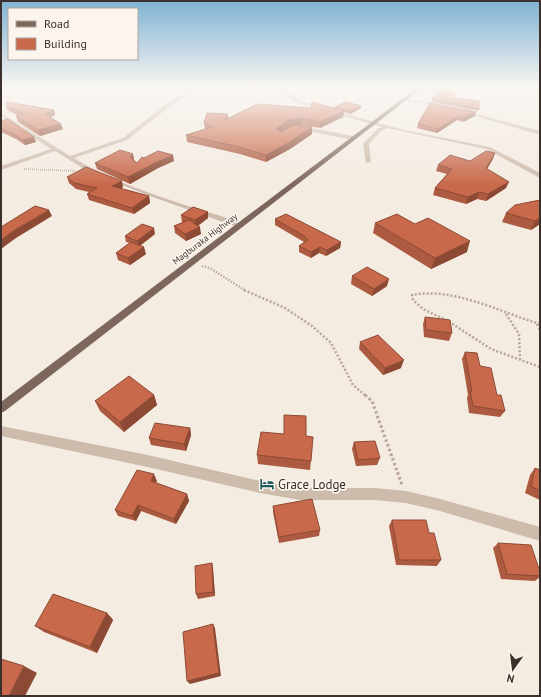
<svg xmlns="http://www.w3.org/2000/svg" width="541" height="697" font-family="'PT Sans',sans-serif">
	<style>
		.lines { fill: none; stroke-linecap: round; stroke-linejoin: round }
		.path-far4 { stroke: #b9a596; stroke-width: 1; stroke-dasharray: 1 1; stroke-linecap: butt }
		.path-far3 { stroke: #b9a596; stroke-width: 1.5; stroke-dasharray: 1 1; stroke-linecap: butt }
		.path-far2 { stroke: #b9a596; stroke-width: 2; stroke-dasharray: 1.5 1.5; stroke-linecap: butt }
		.path-far1 { stroke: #b9a596; stroke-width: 2.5; stroke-dasharray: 2 2; stroke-linecap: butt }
		.path { stroke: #b9a596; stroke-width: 3; stroke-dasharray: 2.5 2.5; stroke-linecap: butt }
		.minor { fill: #cdbbac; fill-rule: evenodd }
		.major { fill: #7d675c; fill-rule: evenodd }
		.wall { fill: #ac5a40 }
		.shaded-wall { fill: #8c4a34 }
		.building { fill: #c8694b; stroke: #8c4a34 }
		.labels { text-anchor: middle; stroke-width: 3.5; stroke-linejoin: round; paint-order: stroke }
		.far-street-label { font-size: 9px; fill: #3b302b; stroke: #fbf5ee }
		.near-poi-label { font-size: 13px; fill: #3b302b; stroke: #fbf5ee; text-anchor: start }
	</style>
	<rect width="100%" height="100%" fill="#f4ebe1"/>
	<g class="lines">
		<path class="path-far4" d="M 259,87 L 275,90"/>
		<path class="path-far3" d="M 24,169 L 75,171"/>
		<path class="path-far2" d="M 202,266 L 210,268 L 246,291"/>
		<path class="path-far1" d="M 244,290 L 285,308 L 312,326 L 331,343 L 353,385 L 366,396
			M 506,314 L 519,334 L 520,360
			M 537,324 L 540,330
			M 540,324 C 499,312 455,287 412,295 L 413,300 L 423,309 L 448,321 L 491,349 L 540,367"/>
		<path class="path" d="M 365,395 L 372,401 L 402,485"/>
		<path class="minor" d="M 193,87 L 198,87 L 169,107 L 127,140 L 74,158 C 124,189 187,205 243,223 L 243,227 L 237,227 L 150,196 L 89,172 L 55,151 L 1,170 L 1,166 L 51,149 L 1,116 L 1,113 L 70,156 L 123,138 L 165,105 Z
			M 279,87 L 283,87 L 287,92 L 299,100 L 331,110 L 404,130 L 490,147 L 540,173 L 540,178 L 486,149 L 387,128 L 381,131 L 369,144 L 371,162 L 366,163 L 363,144 L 377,129 L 382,127 L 295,102 L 283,94 Z
			M 403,98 L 442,105 L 444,106 L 442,107 L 405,100 Z
			M 462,110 L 540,131 L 540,135 L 462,112 Z
			M 300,126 L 353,136 L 356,138 L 353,140 L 298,129 L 297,128 Z
			M 1,426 L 143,454 L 260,481 L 300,488 L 375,488 L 406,491 L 440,499 L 540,527 L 540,541 L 440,511 L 406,503 L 375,500 L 300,500 L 260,493 L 143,466 L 1,436 Z"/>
		<path class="major" d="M 418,87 L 423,87 L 5,411 L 1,413 L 1,402 Z"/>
	</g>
	<path class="wall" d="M 453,98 L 479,109 L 478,111 L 432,102 L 432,99 Z
		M 6,105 L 54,110 L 55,115 L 51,117 L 63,129 L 40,136 L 18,122 L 16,116 L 19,116 L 7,110 Z
		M 335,107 L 361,108 L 350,114 L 344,112 L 343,117 L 320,128 L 301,125 L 297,125 L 312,127 L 312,134 L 290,149 L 266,162 L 240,154 L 187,142 L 186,135 L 205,129 L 204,123 L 228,114 L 228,118 L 311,108 L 335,109 Z
		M 476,112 L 475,116 L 463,122 L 457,120 L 437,133 L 417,128 L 418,124 Z
		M 1,121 L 34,137 L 36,142 L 25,145 L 16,139 L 1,132 Z
		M 133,154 L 134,160 L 137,163 L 144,158 L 174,161 L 158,168 L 130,184 L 97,169 L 95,163 Z
		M 493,159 L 487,169 L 506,188 L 486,201 L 477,199 L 466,204 L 433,195 L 435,188 L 447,174 L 436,171 L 438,165 Z
		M 67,177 L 123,187 L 120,189 L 149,196 L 150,203 L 134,214 L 89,200 L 87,194 L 89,192 L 76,189 L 69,183 Z
		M 540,200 L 540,224 L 531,230 L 502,222 L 506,213 Z
		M 181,215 L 208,218 L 198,226 L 201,234 L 186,241 L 175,233 L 174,226 L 183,222 L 182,222 Z
		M 275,219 L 341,242 L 340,248 L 326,256 L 319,253 L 311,258 L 299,252 L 299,246 L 304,242 L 275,225 Z
		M 375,223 L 467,252 L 431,269 L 373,233 Z
		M 155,234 L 140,246 L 146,254 L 130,265 L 118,260 L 116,253 L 130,243 L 126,242 L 125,236 Z
		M 352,276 L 387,286 L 372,296 L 351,284 Z
		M 425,317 L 452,333 L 449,341 L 424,337 L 423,324 Z
		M 360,342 L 401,368 L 383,375 L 359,349 Z
		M 465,352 L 480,366 L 497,395 L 505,411 L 500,417 L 469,413 L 467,398 L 468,395 L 462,359 Z
		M 154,395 L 157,405 L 124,432 L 100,411 L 95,401 Z
		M 190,428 L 191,435 L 186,451 L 151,445 L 149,438 Z
		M 306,436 L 311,461 L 310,470 L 258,464 L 257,455 Z
		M 354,442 L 380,458 L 377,465 L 356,466 L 352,449 Z
		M 535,468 L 540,470 L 540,500 L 525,493 L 530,475 Z
		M 157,481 L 156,483 L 187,494 L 189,501 L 176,524 L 141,511 L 136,521 L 118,516 L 115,510 Z
		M 273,506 L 320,530 L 319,536 L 279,543 L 273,512 Z
		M 392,520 L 429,533 L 441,560 L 437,566 L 396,565 L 389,526 Z
		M 498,543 L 540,572 L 540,577 L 535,581 L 501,579 L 493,548 Z
		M 212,563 L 213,569 L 215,596 L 198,599 L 196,594 Z
		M 107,613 L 113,620 L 97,653 L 44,632 L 35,626 Z"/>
	<path class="shaded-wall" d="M 361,106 L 361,108 L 350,114 L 351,111 Z
		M 54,110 L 55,115 L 47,119 L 45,114 Z
		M 344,111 L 343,117 L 320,128 L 320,122 Z
		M 476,112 L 475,116 L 463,122 L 464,117 Z
		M 228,114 L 228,120 L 223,121 Z
		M 458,116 L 457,120 L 437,133 L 438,129 Z
		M 302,118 L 301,125 L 288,127 L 276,135 L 276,129 L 288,120 Z
		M 61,124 L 63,129 L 40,136 L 38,130 Z
		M 312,127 L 312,134 L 290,149 L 266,162 L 266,155 Z
		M 34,137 L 36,142 L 25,145 L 23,140 Z
		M 495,153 L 493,159 L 484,174 L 486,168 Z
		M 133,154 L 134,160 L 132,163 L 130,157 Z
		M 173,155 L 174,161 L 158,168 L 130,184 L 128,177 L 157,162 Z
		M 122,181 L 123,187 L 113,193 L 112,186 Z
		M 509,182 L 506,188 L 486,201 L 488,194 Z
		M 479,192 L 477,199 L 466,204 L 468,197 Z
		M 149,196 L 150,203 L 134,214 L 132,208 Z
		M 49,210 L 52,216 L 16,238 L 1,249 L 1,240 L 13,231 Z
		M 208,212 L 208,218 L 196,227 L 195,220 Z
		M 540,218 L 540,224 L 531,230 L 535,221 Z
		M 200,227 L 201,234 L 186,241 L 185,234 Z
		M 154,228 L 155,234 L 139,246 L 137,241 Z
		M 470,241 L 467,252 L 431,269 L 435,258 Z
		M 341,242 L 340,248 L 326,256 L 327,250 Z
		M 144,247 L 146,254 L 130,265 L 128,258 Z
		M 320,247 L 319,253 L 311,258 L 311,252 Z
		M 389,279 L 387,286 L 372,296 L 374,289 Z
		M 404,360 L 401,368 L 383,375 L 385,368 Z
		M 154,395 L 157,405 L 124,432 L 120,422 Z
		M 190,428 L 191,435 L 186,451 L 184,444 Z
		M 154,474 L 157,481 L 153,487 L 151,481 Z
		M 187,494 L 189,501 L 176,524 L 174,519 Z
		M 138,505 L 141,511 L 136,521 L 132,516 Z
		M 212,563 L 213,569 L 215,596 L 213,592 Z
		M 107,613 L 113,620 L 97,653 L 90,647 Z
		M 213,624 L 215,628 L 221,676 L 190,684 L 187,681 Z
		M 24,666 L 37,673 L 25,696 L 9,696 Z"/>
	<path class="building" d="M 440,89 L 455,93 L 453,98 L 479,101 L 479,109 L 432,99 Z
		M 7,102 L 54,110 L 45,114 L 61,124 L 38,130 L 16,116 L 25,114 L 6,105 Z
		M 312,102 L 344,111 L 320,122 L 302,118 L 288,120 L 276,129 L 281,132 L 293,125 L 312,127 L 290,142 L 266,155 L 239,147 L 186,135 L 212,127 L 204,123 L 207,113 L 228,114 L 223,121 L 257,104 L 311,108 Z
		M 346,102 L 361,106 L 351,111 L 335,107 Z
		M 430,103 L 476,112 L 464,117 L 458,116 L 438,129 L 418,124 Z
		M 8,119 L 34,137 L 23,140 L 14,134 L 1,128 L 1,121 Z
		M 120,150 L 133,154 L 130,157 L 137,163 L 142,157 L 144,158 L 158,151 L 173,155 L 157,162 L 128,177 L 95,163 Z
		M 486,151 L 495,153 L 486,168 L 509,182 L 488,194 L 479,192 L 468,197 L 435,188 L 452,169 L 438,165 L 450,155 L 470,161 Z
		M 86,167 L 122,181 L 112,186 L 149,196 L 132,208 L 87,194 L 97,188 L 74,183 L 67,177 Z
		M 540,200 L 540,218 L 535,221 L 506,213 L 515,205 Z
		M 35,206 L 49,210 L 13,231 L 1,240 L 1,227 Z
		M 193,207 L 208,212 L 195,220 L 181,215 Z
		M 286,214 L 341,242 L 327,250 L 320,247 L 311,252 L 299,246 L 308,240 L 305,238 L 306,237 L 275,219 Z
		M 397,214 L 415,224 L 428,218 L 470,241 L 435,258 L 375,223 Z
		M 189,220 L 200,227 L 185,234 L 174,226 Z
		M 142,224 L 154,228 L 137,241 L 125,236 Z
		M 131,242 L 144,247 L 128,258 L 116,253 Z
		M 367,267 L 389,279 L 374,289 L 352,276 Z
		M 425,317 L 450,320 L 452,333 L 426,330 Z
		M 378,335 L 404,360 L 385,368 L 360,342 Z
		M 465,352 L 477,353 L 480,366 L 491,368 L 497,395 L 501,395 L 505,411 L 473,406 L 470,391 L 472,392 Z
		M 129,376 L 154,395 L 120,422 L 95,401 Z
		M 284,415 L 306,416 L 306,436 L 313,437 L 311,461 L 257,455 L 261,432 L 284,434 Z
		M 155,423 L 190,428 L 184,444 L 149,438 Z
		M 375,441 L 380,458 L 358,460 L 354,442 Z
		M 535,468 L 540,470 L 540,491 L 531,486 Z
		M 137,470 L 154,474 L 151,481 L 187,494 L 174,519 L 138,505 L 132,516 L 115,510 Z
		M 312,499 L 320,530 L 279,537 L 273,506 Z
		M 392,520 L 426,520 L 429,533 L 434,533 L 441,560 L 399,560 Z
		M 498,543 L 531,545 L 540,572 L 540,576 L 507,574 Z
		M 212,563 L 213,592 L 196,594 L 195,566 Z
		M 53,594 L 107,613 L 90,647 L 35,626 Z
		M 213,624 L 219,673 L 187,681 L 183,632 Z
		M 1,659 L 24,666 L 9,696 L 1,696 Z"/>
	<linearGradient id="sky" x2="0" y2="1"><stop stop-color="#7eb2d2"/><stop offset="0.47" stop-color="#faf6f2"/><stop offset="1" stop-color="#faf6f2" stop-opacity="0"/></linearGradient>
	<rect width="541" height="185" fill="url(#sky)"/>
	<defs>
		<symbol id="hotel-bare" viewBox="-9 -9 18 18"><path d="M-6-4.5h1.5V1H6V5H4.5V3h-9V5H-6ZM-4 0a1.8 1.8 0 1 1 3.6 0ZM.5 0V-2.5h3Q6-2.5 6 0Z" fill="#1f5a5e" stroke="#fbf5ee" stroke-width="2.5" paint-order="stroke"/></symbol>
	</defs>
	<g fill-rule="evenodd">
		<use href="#hotel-bare" x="257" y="474" width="20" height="20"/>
	</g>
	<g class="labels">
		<g class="far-street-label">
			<text transform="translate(205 239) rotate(-37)" y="3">Magburaka Highway</text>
		</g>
		<g class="near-poi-label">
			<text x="278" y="489">Grace Lodge</text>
		</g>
	</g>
	<rect width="541" height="697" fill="none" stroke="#3b302b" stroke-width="4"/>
	<rect x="8" y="8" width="130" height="52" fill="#fbf5ee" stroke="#aea6a0"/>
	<rect x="16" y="21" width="20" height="6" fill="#7d675c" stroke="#aea6a0"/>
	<text x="44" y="28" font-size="12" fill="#3b302b">Road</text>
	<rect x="16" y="38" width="20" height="12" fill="#c8694b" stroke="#aea6a0"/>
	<text x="44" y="48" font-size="12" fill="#3b302b">Building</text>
	<g transform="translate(513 669) rotate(194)" stroke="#fbf5ee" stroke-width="3" paint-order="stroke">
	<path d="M0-3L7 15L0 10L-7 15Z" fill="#3b302b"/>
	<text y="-6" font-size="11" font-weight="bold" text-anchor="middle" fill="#3b302b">N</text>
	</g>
</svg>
